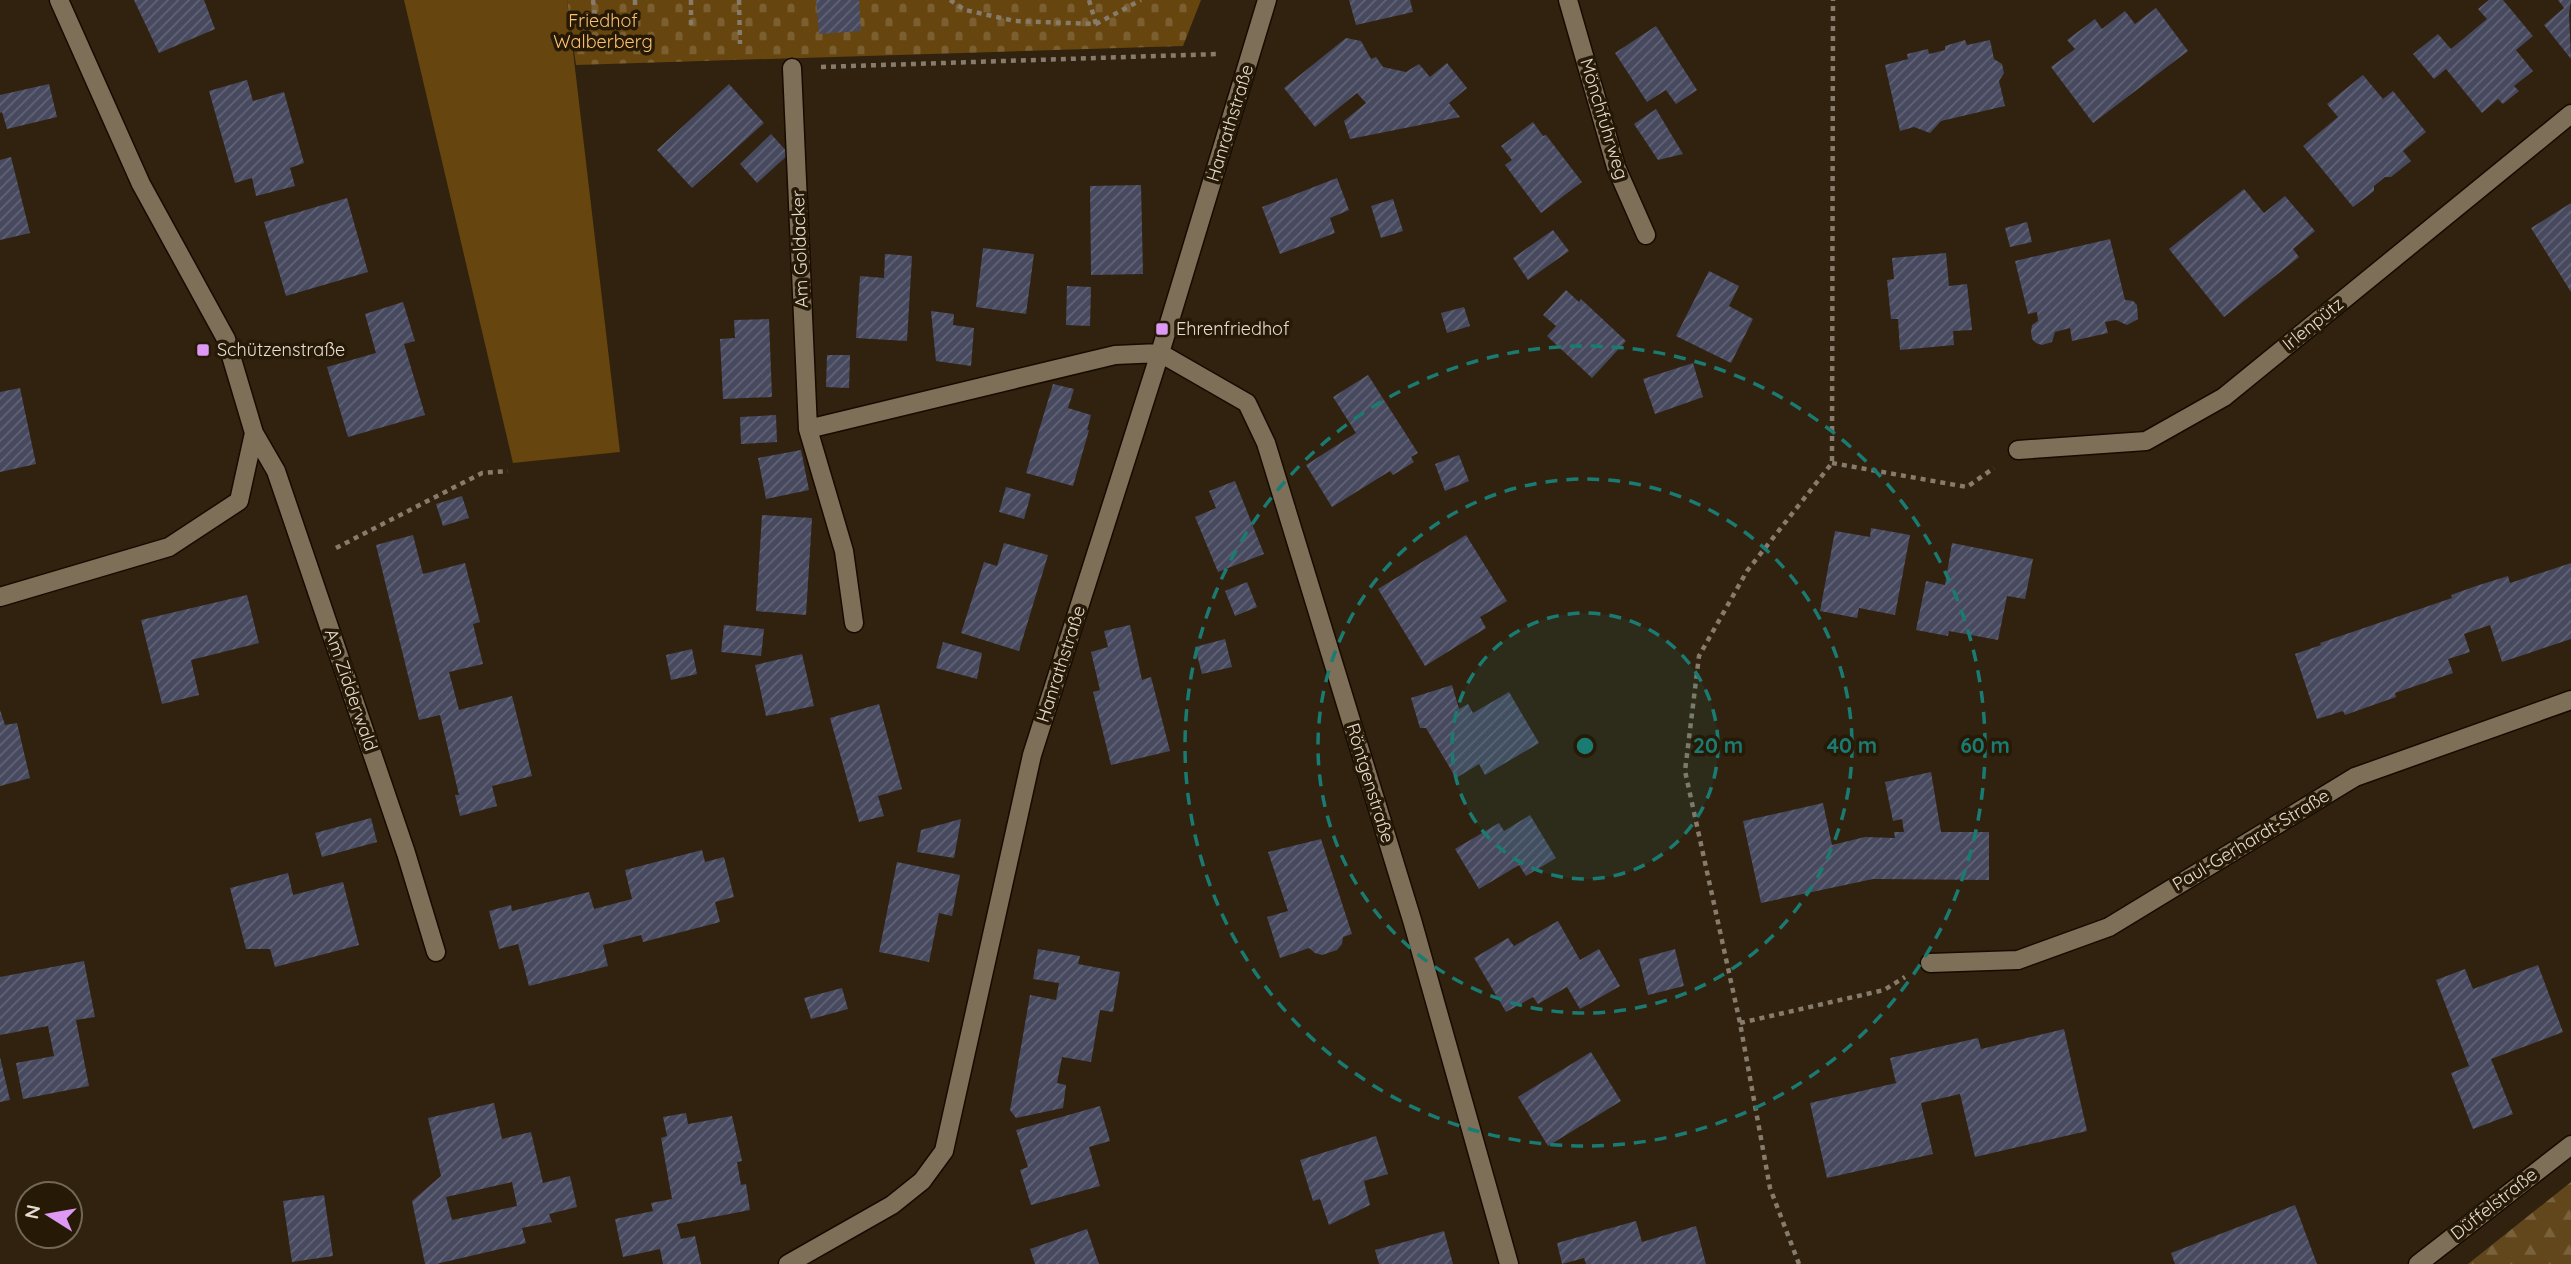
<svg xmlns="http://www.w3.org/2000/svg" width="2571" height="1264" font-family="Quicksand,sans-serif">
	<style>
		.green { fill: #66450e }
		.forest { fill: url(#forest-firs) }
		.cemetery { fill: url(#cemetery-stones) }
		.building { fill: url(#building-hatch); fill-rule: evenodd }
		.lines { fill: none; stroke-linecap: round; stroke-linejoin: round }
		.minor-casing { stroke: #170b00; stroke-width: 21 }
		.path { stroke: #877b6c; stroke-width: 4.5; stroke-dasharray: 5 5; stroke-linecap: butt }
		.minor { stroke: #7e6f59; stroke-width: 18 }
		.ring { fill: none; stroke: #1a7b73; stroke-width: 3.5; stroke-dasharray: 12 9 }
		.poi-dot { fill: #dd99f3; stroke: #261906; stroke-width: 2.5 }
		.labels { text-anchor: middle; stroke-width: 7; stroke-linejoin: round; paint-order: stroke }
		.park-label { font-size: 18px; fill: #fac170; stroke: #261906 }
		.street-label { font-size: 18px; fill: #e6ddd1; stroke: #261906 }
		.poi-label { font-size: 18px; fill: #e6ddd1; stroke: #261906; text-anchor: start }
		.centre { fill: #1a7b73; stroke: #261906; stroke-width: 3.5 }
		.ring-label { font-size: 21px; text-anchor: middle; font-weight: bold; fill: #1a7b73; stroke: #261906; stroke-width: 7; stroke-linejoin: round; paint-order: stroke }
	</style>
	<defs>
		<pattern id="forest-firs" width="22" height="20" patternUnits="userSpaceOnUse" patternTransform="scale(1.75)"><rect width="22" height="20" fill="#63471c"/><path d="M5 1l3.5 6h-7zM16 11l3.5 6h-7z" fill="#79613c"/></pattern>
		<pattern id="cemetery-stones" width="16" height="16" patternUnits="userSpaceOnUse" patternTransform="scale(1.75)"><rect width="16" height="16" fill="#66450e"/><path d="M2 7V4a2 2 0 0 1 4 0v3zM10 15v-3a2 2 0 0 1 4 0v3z" fill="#7c5f30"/></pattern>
		<pattern id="building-hatch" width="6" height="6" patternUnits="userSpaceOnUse" patternTransform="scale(1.75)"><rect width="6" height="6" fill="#47495f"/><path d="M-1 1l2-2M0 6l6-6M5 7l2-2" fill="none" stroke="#626375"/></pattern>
	</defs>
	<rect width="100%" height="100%" fill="#30220f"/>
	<path class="green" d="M 404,0 L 567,0 L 620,452 L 513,463 Z"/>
	<path class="forest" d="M 2571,1182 L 2571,1264 L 2468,1264 Z"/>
	<path class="cemetery" d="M 567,0 L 1201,0 L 1183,46 L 576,65 Z"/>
	<path class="building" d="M 134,0 L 204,0 L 215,29 L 159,53 Z
		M 816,0 L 859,0 L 861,31 L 819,34 Z
		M 1349,0 L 1410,0 L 1413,12 L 1356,25 Z
		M 2489,0 L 2503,0 L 2533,36 L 2516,50 L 2533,71 L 2514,86 L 2519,91 L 2503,104 L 2498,99 L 2482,113 L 2446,69 L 2434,79 L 2413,54 L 2438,34 L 2451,49 L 2487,19 L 2478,9 Z
		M 2558,0 L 2571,0 L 2569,14 L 2571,59 L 2544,25 L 2564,8 Z
		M 2156,8 L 2188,51 L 2093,123 L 2051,67 L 2075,49 L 2067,40 L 2095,19 L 2102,29 L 2125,11 L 2135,24 Z
		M 1656,26 L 1697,90 L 1676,104 L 1666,90 L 1647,102 L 1615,53 Z
		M 1346,38 L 1361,41 L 1371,59 L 1376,57 L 1383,67 L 1406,72 L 1419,64 L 1430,77 L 1447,63 L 1467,88 L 1449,103 L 1460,117 L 1350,139 L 1344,121 L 1366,103 L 1357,93 L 1315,127 L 1284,88 Z
		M 1965,40 L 1967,45 L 1990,40 L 1994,59 L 2002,64 L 2004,73 L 1999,81 L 2005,106 L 1941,121 L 1930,133 L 1914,127 L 1900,131 L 1885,65 L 1908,59 L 1907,54 L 1928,49 L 1929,54 L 1945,50 L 1945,46 Z
		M 2363,75 L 2383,99 L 2393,91 L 2426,132 L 2403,151 L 2411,161 L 2391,177 L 2385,177 L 2374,186 L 2374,191 L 2353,207 L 2303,146 L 2338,117 L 2327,104 Z
		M 247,80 L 253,101 L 284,92 L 304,163 L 290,168 L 295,186 L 256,196 L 252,178 L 235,183 L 209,91 Z
		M 49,84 L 57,117 L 7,129 L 2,112 L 0,113 L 0,95 Z
		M 729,84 L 764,123 L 692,188 L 657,150 Z
		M 1656,109 L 1683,154 L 1658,160 L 1634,124 Z
		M 1533,122 L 1543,136 L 1546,135 L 1582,182 L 1541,213 L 1505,165 L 1512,160 L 1501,146 Z
		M 771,134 L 789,154 L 757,183 L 740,164 Z
		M 11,157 L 30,233 L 0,240 L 0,160 Z
		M 1337,178 L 1349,210 L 1330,218 L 1335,233 L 1280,254 L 1262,207 Z
		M 1141,185 L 1143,274 L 1091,275 L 1090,186 Z
		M 2244,189 L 2264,213 L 2285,196 L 2315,231 L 2293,249 L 2299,257 L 2224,317 L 2169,249 Z
		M 347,198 L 368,272 L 286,296 L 264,222 Z
		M 1393,199 L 1403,231 L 1381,238 L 1371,206 Z
		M 2571,203 L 2571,292 L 2531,228 Z
		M 2027,222 L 2032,242 L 2010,247 L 2005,228 Z
		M 1553,230 L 1569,251 L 1528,280 L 1513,258 Z
		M 2110,239 L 2125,300 L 2133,301 L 2137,305 L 2138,319 L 2127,325 L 2116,320 L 2105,322 L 2108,333 L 2072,341 L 2070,328 L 2055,332 L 2052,342 L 2042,345 L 2036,343 L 2032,339 L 2031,332 L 2032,325 L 2038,321 L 2037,312 L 2028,314 L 2015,261 Z
		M 983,248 L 1034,254 L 1026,314 L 976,307 Z
		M 1946,253 L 1949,286 L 1967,284 L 1972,330 L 1953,331 L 1954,345 L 1900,350 L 1898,319 L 1891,319 L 1887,280 L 1894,279 L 1892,258 Z
		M 885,254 L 912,256 L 907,341 L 856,338 L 860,276 L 884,278 Z
		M 1709,271 L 1739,286 L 1729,306 L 1753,319 L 1731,363 L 1676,336 Z
		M 1067,286 L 1091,287 L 1090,326 L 1066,325 Z
		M 1566,290 L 1579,302 L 1581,299 L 1626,341 L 1592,378 L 1547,336 L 1556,326 L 1543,315 Z
		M 403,302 L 415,341 L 404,344 L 425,415 L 348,437 L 327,367 L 376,353 L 365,314 Z
		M 1464,307 L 1470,326 L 1447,333 L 1441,313 Z
		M 931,311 L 954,314 L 953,325 L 974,328 L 971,366 L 936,361 Z
		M 769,319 L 772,397 L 723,399 L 720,339 L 735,338 L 734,320 Z
		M 827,355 L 850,355 L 849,388 L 826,387 Z
		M 1693,363 L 1703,397 L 1655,414 L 1643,379 Z
		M 1368,375 L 1418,453 L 1411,457 L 1414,462 L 1393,475 L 1390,471 L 1332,507 L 1306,465 L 1356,433 L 1333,397 Z
		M 1053,384 L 1074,389 L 1068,408 L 1091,415 L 1087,430 L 1089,430 L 1073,486 L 1026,473 Z
		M 20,388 L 36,464 L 0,472 L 0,392 Z
		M 776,415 L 777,442 L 741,444 L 740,417 Z
		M 801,450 L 809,490 L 766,499 L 758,458 Z
		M 1459,455 L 1469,481 L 1445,491 L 1435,464 Z
		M 1235,481 L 1264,554 L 1218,572 L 1195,517 L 1216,508 L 1209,491 Z
		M 1006,487 L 1031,494 L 1024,519 L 999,512 Z
		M 462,496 L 469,518 L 443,526 L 436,504 Z
		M 762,515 L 812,518 L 806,615 L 756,611 Z
		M 1871,528 L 1910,535 L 1895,615 L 1859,608 L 1857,618 L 1820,611 L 1835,531 L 1870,537 Z
		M 413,535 L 423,574 L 465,563 L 480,622 L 473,624 L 483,664 L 449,672 L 459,710 L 512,696 L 532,776 L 492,786 L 497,806 L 460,816 L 455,795 L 459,795 L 440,715 L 419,720 L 376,545 Z
		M 1466,535 L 1507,601 L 1480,617 L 1486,628 L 1425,666 L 1378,589 Z
		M 1004,543 L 1048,555 L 1019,651 L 961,633 L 984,562 L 997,566 Z
		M 1952,543 L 2033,559 L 2025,599 L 2007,596 L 1998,640 L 1949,631 L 1948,636 L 1916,630 L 1926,581 L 1945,585 Z
		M 2571,563 L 2571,639 L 2502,662 L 2490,625 L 2464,634 L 2470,652 L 2448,659 L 2453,673 L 2395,693 L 2396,697 L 2345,715 L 2343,711 L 2317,719 L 2295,654 L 2321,645 L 2320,643 L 2452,598 L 2451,595 L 2476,586 L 2508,576 L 2510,583 Z
		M 1247,582 L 1257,607 L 1235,616 L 1225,591 Z
		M 247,595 L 259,643 L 191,660 L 199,695 L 162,704 L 141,620 Z
		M 724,625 L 764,629 L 761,656 L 721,652 Z
		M 1130,625 L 1142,680 L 1151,677 L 1170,751 L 1111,765 L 1093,692 L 1100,690 L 1091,652 L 1108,647 L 1104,631 Z
		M 1225,639 L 1232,667 L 1202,674 L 1195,647 Z
		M 943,642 L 982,653 L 977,679 L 936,668 Z
		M 692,649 L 697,674 L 671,680 L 666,655 Z
		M 802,654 L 814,706 L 766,716 L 755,665 Z
		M 1452,685 L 1459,709 L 1468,704 L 1473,713 L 1509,692 L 1539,743 L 1485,775 L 1479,764 L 1456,778 L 1426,728 L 1420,728 L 1411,698 Z
		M 879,704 L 902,789 L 878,796 L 884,816 L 859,822 L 830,718 Z
		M 0,710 L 5,725 L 17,723 L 30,778 L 0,786 Z
		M 1931,772 L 1941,832 L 1989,832 L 1989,880 L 1873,879 L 1761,903 L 1743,821 L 1823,803 L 1832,845 L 1865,837 L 1895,838 L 1894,832 L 1904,832 L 1902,819 L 1893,821 L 1885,782 Z
		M 1530,815 L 1556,858 L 1526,876 L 1519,865 L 1479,889 L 1455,849 L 1499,823 L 1504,831 Z
		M 371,818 L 377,842 L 322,857 L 315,833 Z
		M 961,819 L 954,858 L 917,852 L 921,830 Z
		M 1321,839 L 1352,934 L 1343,937 L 1342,944 L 1337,950 L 1322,955 L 1315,953 L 1309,948 L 1280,958 L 1267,917 L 1288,911 L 1268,852 Z
		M 702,850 L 705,862 L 724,857 L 734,897 L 715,902 L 720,922 L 643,942 L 641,935 L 603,945 L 608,966 L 529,986 L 518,944 L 499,949 L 489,911 L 511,905 L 512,911 L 589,892 L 594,909 L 632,899 L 625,870 Z
		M 897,862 L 960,875 L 952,916 L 939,913 L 929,962 L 879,952 Z
		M 288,873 L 293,895 L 343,882 L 359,945 L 275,967 L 270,949 L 246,949 L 230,888 Z
		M 1558,921 L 1580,960 L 1599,949 L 1620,986 L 1580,1009 L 1567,987 L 1538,1004 L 1533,997 L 1506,1012 L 1474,958 L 1508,938 L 1514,946 Z
		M 1038,949 L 1080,956 L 1078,964 L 1120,972 L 1113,1012 L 1100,1010 L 1091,1062 L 1062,1057 L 1057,1083 L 1066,1085 L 1063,1108 L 1016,1118 L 1010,1110 L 1030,995 L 1056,1000 L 1059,983 L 1033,979 Z
		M 1675,949 L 1684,986 L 1648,995 L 1639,959 Z
		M 84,961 L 95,1017 L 76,1020 L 89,1086 L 23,1099 L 16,1063 L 54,1056 L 48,1026 L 0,1035 L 0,977 Z
		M 2538,965 L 2563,1032 L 2491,1059 L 2513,1114 L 2473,1129 L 2451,1073 L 2469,1066 L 2436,980 L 2465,969 L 2473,989 Z
		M 842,988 L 848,1009 L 811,1019 L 804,998 Z
		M 2064,1029 L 2087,1131 L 1975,1157 L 1960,1094 L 1921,1103 L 1933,1154 L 1827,1178 L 1810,1103 L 1896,1083 L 1890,1058 L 1978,1038 L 1981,1049 Z
		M 1591,1052 L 1621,1101 L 1548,1146 L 1518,1097 Z
		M 0,1057 L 10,1100 L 0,1102 Z
		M 494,1103 L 502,1139 L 531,1132 L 543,1183 L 570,1176 L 577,1207 L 549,1214 L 552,1222 L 522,1228 L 526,1243 L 436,1264 L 425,1264 L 412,1201 L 441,1176 L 428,1118 ZM 512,1182 L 517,1206 L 452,1220 L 446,1197 Z
		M 1100,1106 L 1110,1141 L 1089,1147 L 1100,1186 L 1031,1205 L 1020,1170 L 1028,1167 L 1016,1130 Z
		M 686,1113 L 688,1124 L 732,1116 L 742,1161 L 737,1162 L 741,1185 L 746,1184 L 750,1210 L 677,1224 L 681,1239 L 695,1236 L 701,1264 L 663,1264 L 660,1249 L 623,1257 L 615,1219 L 653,1211 L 651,1203 L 672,1199 L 661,1138 L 667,1136 L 663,1117 Z
		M 1376,1136 L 1388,1174 L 1364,1181 L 1370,1205 L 1329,1225 L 1320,1199 L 1313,1201 L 1300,1160 Z
		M 324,1195 L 333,1256 L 292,1262 L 283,1201 Z
		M 2295,1205 L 2317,1264 L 2175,1264 L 2171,1253 Z
		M 1636,1221 L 1642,1242 L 1696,1226 L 1706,1264 L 1586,1264 L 1584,1258 L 1562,1264 L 1557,1243 Z
		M 1087,1229 L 1099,1264 L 1035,1264 L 1030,1249 Z
		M 1444,1231 L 1453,1264 L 1379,1264 L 1375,1250 Z"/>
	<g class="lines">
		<defs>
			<path id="minor" d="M 1568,0 L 1616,167 L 1646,235
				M 792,68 L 808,429 L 844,551 L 854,623
				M 1160,353 L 1247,403 L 1266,443 L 1412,920 L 1509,1264
				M 808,429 L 1115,355 L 1160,353
				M 254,433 L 276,471 L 406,853 L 436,952
				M 2018,450 L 2146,441 L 2224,397 L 2571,114
				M 0,597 L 169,547 L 239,501 L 254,433 L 226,339 L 141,184 L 59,0
				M 1930,963 L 2018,960 L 2109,927 L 2355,777 L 2571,700
				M 788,1264 L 892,1205 L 922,1181 L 944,1151 L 1032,755 L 1160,353 L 1267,0
				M 2418,1264 L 2571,1145"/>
		</defs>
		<use href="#minor" class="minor-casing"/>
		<path class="path" d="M 593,0 L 595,17
			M 635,0 L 635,26
			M 691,0 L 691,29
			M 739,0 L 740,44
			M 950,0 L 965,10 L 1015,21 L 1096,24 L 1141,0
			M 1089,0 L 1096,24
			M 821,67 L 1218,54
			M 1832,463 L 1967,487 L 1994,468
			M 336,548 L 482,473 L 508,471
			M 1740,1023 L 1884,990 L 1905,977
			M 1799,1264 L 1770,1188 L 1740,1023 L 1685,771 L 1699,656 L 1747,571 L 1832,463 L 1833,0"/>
		<use href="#minor" class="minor"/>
	</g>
	<circle cx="1585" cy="746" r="133" fill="#1a7b73" fill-opacity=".12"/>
	<g class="ring">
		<circle cx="1585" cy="746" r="133"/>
		<circle cx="1585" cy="746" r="267"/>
		<circle cx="1585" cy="746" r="400"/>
	</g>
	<g class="poi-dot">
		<rect x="1155" y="322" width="14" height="14" rx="3.5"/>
		<rect x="196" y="343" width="14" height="14" rx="3.5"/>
	</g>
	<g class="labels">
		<g class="park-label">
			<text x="603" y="27">Friedhof<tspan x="603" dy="21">Walberberg</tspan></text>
		</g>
		<g class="street-label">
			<text transform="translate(1604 119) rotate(73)" y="6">Mönchfuhrweg</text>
			<text transform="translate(1230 123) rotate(-73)" y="6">Hanrathstraße</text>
			<text transform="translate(800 249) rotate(-92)" y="6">Am Goldacker</text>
			<text transform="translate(2313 324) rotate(-39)" y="6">Irlenpütz</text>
			<text transform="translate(1061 664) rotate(-72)" y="6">Hanrathstraße</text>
			<text transform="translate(351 690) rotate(71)" y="6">Am Zidderwald</text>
			<text transform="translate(1370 783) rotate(73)" y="6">Röntgenstraße</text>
			<text transform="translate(2251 840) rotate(-31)" y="6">Paul-Gerhardt-Straße</text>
			<text transform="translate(2494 1204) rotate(-38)" y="6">Düffelstraße</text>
		</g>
		<g class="poi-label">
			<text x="1176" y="335">Ehrenfriedhof</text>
			<text x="217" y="356">Schützenstraße</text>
		</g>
	</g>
	<circle cx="1585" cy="746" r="10" class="centre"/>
	<g class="ring-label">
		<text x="1718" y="753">20 m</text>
		<text x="1852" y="753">40 m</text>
		<text x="1985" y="753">60 m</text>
	</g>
	<g transform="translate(49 1215) rotate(281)"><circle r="33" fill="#261906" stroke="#736757" stroke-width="2"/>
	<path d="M0-5L12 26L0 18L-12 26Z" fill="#dd99f3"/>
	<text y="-10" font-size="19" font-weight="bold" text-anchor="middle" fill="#e6ddd1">N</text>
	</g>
</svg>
